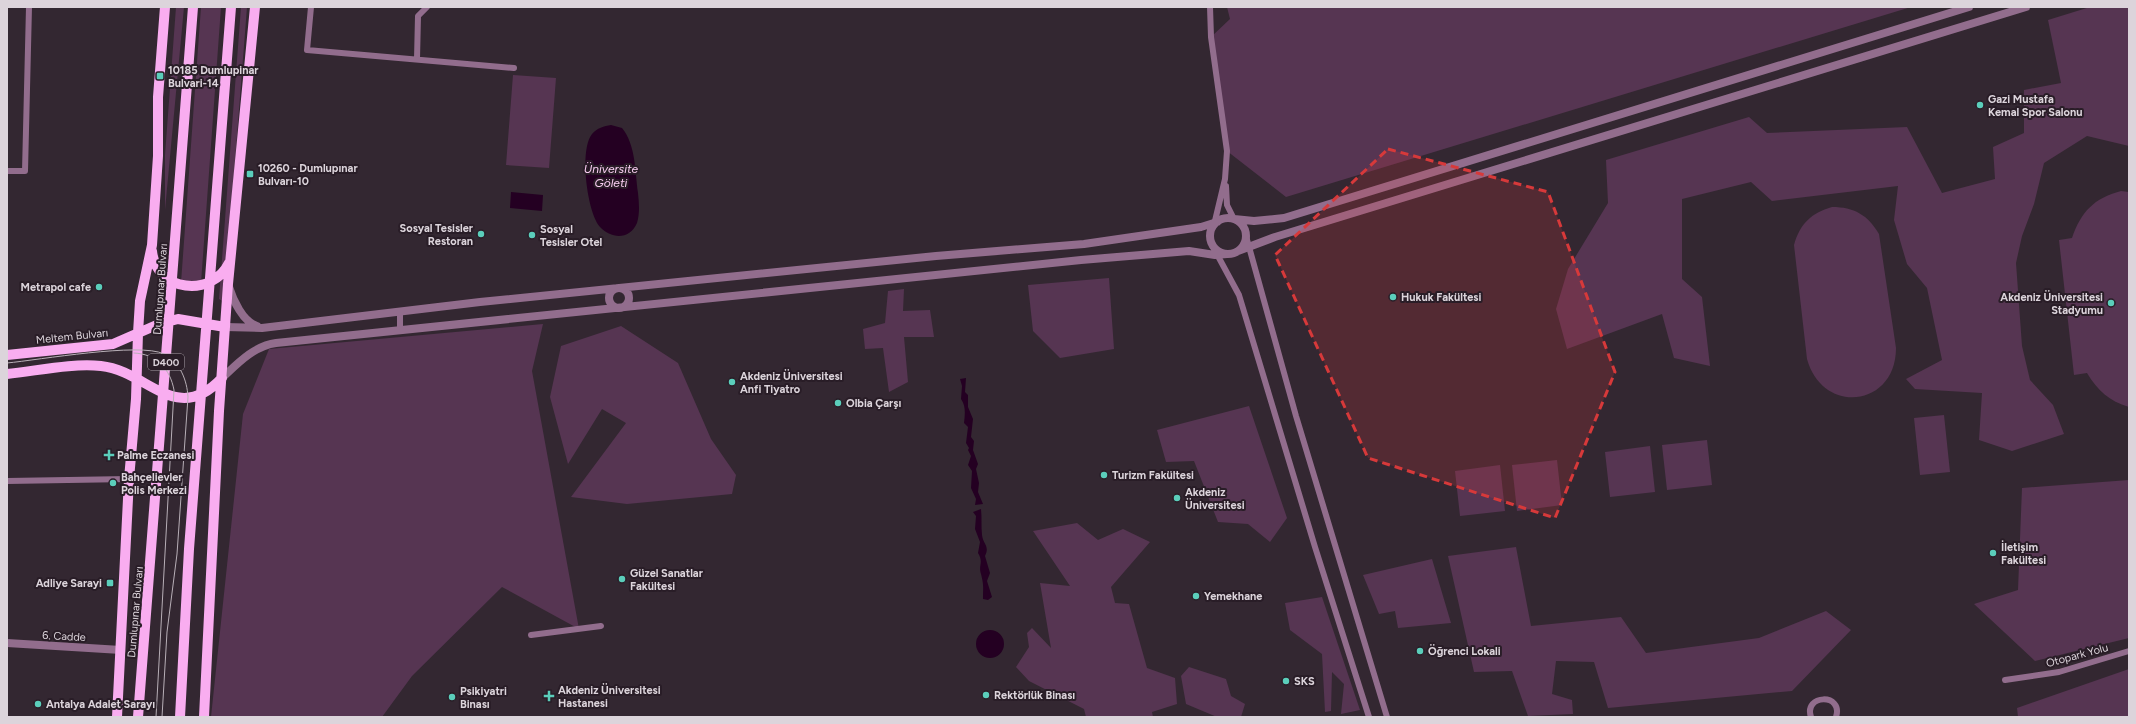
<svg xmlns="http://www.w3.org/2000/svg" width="2136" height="724" font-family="Figtree,sans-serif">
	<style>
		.green { fill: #563552 }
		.water { fill: #240022 }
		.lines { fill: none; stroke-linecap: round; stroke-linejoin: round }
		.minor { stroke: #926d8d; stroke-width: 6 }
		.tertiary { stroke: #926d8d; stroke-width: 8 }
		.primary { stroke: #f9adf0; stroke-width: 10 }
		.tram { stroke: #b8afb7; stroke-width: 1 }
		.marked { fill: #d7393a; fill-opacity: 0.2; stroke: #d7393a; stroke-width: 3; stroke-dasharray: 8 5; stroke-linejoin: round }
		.poi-dot { fill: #5bcebb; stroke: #291d27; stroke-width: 1.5 }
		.labels { text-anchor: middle; stroke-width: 4; stroke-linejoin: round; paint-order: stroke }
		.shield { fill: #291d27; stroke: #a69da5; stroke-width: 1 }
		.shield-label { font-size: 10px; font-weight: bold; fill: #dcd4db }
		.poi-label { font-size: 11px; font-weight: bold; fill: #dcd4db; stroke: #291d27; text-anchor: start }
		.street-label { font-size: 11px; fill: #dcd4db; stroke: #291d27 }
		.water-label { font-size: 12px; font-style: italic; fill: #fbcff4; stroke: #291d27 }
	</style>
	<rect width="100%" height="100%" fill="#332731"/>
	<path class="green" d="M 176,7 L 184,7 L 165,210 L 165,155 Z
		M 201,7 L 221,7 L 201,283 L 181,283 Z
		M 241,7 L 247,7 L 224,302 L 219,299 Z
		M 1227,7 L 1911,7 L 1286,197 L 1227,151 L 1211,37 L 1230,19 Z
		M 2090,7 L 2129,7 L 2129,146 L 2087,136 L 2044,163 L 2034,204 L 2022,236 L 2016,263 L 2022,346 L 2030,380 L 2053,405 L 2064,434 L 2012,451 L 1979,440 L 1982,393 L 1915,389 L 1906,379 L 1942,360 L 1927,288 L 1907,264 L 1894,220 L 1898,186 L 1772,201 L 1751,182 L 1682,199 L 1682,279 L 1702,297 L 1710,366 L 1674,358 L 1662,314 L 1567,349 L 1556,309 L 1568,269 L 1608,203 L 1606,160 L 1749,117 L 1767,133 L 1907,127 L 1942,193 L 1995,179 L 1993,147 L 2024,133 L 2024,90 L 2061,83 L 2048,20 Z
		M 513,75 L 556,78 L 549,168 L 506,165 Z
		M 2121,191 L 2129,192 L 2129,407 C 2109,401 2098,391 2087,373 L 2074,375 L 2059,240 L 2072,238 C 2081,212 2094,198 2121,191 Z
		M 1832,207 C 1854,207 1868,215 1879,234 L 1896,348 C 1896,407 1823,416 1807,359 L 1794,245 C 1800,224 1811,213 1832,207 Z
		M 1109,278 L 1114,349 L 1060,358 L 1033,331 L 1028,285 Z
		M 904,289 L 903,311 L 930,310 L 934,337 L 904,337 L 908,382 L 889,392 L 883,348 L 865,349 L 863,329 L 885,323 L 888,291 Z
		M 543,324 L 532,371 L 579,629 L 502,587 L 412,676 L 382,717 L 211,717 L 243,414 L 269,349 Z
		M 621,326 L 678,363 L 711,439 L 736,475 L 732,494 L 627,504 L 571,497 L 626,423 L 602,409 L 568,464 L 550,397 L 561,346 Z
		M 1249,406 L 1287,518 L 1270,542 L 1248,524 L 1218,522 L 1194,461 L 1166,462 L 1157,430 Z
		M 1944,415 L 1950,472 L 1920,475 L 1914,418 Z
		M 1707,440 L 1712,485 L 1667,490 L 1662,445 Z
		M 1650,446 L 1655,492 L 1610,497 L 1605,452 Z
		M 1557,460 L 1562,505 L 1517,511 L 1512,465 Z
		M 1500,465 L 1505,511 L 1460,516 L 1455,471 Z
		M 2129,480 L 2129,638 L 2035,661 L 1974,604 L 2018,590 L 2022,488 Z
		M 1077,523 L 1098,540 L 1123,529 L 1150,542 L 1111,587 L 1115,603 L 1129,604 L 1147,668 L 1175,678 L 1177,704 L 1152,712 L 1153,717 L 1086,717 L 1084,709 L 1029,681 L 1016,667 L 1029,647 L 1027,633 L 1032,628 L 1051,648 L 1040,583 L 1070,586 L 1033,531 Z
		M 1516,547 L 1531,626 L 1621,617 L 1646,653 L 1759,638 L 1826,611 L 1851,630 L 1792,691 L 1608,708 L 1594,662 L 1556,661 L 1552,694 L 1572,700 L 1573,714 L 1528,716 L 1512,671 L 1474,672 L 1448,556 Z
		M 1432,559 L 1451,623 L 1398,628 L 1395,611 L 1379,614 L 1363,575 Z
		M 1322,597 L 1360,710 L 1341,714 L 1344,684 L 1332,672 L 1331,711 L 1325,712 L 1322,654 L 1290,630 L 1285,603 Z
		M 1189,667 L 1226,679 L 1231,696 L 1245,704 L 1241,717 L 1217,717 L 1186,704 L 1181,676 Z
		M 2129,669 L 2129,717 L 2018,717 L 2017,708 Z"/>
	<path class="water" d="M 611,125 L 622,128 C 636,145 635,172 638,193 C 639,203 640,213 637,223 C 630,240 611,239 600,227 C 587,212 579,150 592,134 C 597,128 604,126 611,125 Z
		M 511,192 L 543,195 L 542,211 L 510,208 Z
		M 966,378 L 965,392 L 968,395 L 968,407 L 973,419 L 971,437 L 974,441 L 973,450 L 978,464 L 976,469 L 979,483 L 978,492 L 983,504 L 975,505 L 976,499 L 971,488 L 972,471 L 968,465 L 971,456 L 968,450 L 969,448 L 966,443 L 968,427 L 964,423 C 965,414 966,406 961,399 L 962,386 L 960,379 Z
		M 981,509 C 982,518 981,526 982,535 C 983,544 990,546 985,556 L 990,573 L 987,581 L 992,597 L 988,600 L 983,599 C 983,586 984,586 981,574 C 978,565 984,563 978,553 L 980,542 L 975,529 L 976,516 L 973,512 Z
		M976 644a14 14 0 1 1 28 0a14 14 0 1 1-28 0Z"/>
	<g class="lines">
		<path class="minor" d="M 311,7 L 307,50 L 514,68
			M 1210,7 L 1211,37 L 1227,151 L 1225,179 L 1214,225
			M 417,59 L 418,16 L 427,7
			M 7,171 L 25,171 L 29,7
			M 1226,186 L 1227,205 L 1234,219
			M 1246,236 L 1296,416 L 1387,717
			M 1212,245 L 1239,295 L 1315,547 L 1369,717
			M 400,312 L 400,329
			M 7,481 L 129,479
			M 531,635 L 601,626
			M 2005,680 L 2059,672 L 2129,651
			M 1811,717 C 1803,694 1844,693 1836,717"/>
		<path class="tertiary" d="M1210 236a18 18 0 1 1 36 0a18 18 0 1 1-36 0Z
			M 1234,219 L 1254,221 L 1284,218 L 1969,7
			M 1238,251 L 1275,237 L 2026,7
			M 229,287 C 233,300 243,322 257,326
			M609 298a10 10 0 1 1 20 0a10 10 0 1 1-20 0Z
			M 225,327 L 262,328 L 480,302 L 936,256 L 1084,244 L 1201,227 L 1217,222
			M 222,378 C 238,363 254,346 276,343 L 1081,260 L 1189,251 L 1215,255 L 1227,254
			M 7,643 L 121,650"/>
		<path class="primary" d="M 152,251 C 156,292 212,298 229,263
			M 7,355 L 113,344 L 159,324 L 178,319 L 225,327
			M 7,374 C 37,371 71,363 101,366 C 148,371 176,427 222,378
			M 117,717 L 129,479 L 136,399 L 138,333 L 140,301 L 152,245 L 158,156 L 158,97 L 165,7
			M 138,717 L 193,7
			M 180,717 L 189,549 L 231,7
			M 204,717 L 219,411 L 228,284 L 255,7"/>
		<path class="tram" d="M 134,353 C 157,354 170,369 174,390 L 156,717
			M 7,363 C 39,360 140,342 164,354 C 180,362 187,380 188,397 L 177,554 L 167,632 L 162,717"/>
	</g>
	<path class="marked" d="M 1388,149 L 1548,192 L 1615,372 L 1555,518 L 1368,458 L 1275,255 Z"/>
	<g class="poi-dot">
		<rect x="156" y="72" width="8" height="8" rx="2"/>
		<circle cx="1980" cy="105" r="4"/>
		<rect x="246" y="170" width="8" height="8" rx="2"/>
		<circle cx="481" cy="234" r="4"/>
		<circle cx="532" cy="235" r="4"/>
		<circle cx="99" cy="287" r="4"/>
		<circle cx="1393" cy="297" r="4"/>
		<circle cx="2111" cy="303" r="4"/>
		<circle cx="732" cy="382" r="4"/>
		<circle cx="838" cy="403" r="4"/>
		<path d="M107 449h4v4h4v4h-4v4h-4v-4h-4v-4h4z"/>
		<circle cx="1104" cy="475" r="4"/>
		<circle cx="113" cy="483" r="4"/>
		<circle cx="1177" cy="498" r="4"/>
		<circle cx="1993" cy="553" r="4"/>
		<circle cx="622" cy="579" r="4"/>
		<rect x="106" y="579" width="8" height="8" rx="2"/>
		<circle cx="1196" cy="596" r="4"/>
		<circle cx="1420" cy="651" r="4"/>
		<circle cx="1286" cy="681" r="4"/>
		<circle cx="986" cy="695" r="4"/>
		<path d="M547 690h4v4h4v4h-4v4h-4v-4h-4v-4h4z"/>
		<circle cx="452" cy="697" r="4"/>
		<circle cx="38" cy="704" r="4"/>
	</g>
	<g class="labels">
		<rect class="shield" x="148" y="354" width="36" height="16" rx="3"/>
		<g class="shield-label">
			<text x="166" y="366">D400</text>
		</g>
		<g class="poi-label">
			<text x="168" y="74">10185 Dumlupinar<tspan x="168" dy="13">Bulvari-14</tspan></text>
			<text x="1988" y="103">Gazi Mustafa<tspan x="1988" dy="13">Kemal Spor Salonu</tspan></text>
			<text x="258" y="172">10260 - Dumlupınar<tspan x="258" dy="13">Bulvarı-10</tspan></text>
			<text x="473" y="232" text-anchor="end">Sosyal Tesisler<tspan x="473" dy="13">Restoran</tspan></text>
			<text x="540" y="233">Sosyal<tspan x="540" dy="13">Tesisler Otel</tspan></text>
			<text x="91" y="291" text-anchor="end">Metrapol cafe</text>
			<text x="1401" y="301">Hukuk Fakültesi</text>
			<text x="2103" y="301" text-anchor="end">Akdeniz Üniversitesi<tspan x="2103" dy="13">Stadyumu</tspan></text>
			<text x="740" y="380">Akdeniz Üniversitesi<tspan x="740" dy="13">Anfi Tiyatro</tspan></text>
			<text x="846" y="407">Olbia Çarşı</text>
			<text x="117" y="459">Palme Eczanesi</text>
			<text x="1112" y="479">Turizm Fakültesi</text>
			<text x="121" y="481">Bahçelievler<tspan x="121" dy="13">Polis Merkezi</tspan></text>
			<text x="1185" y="496">Akdeniz<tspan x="1185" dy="13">Üniversitesi</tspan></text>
			<text x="2001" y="551">İletişim<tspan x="2001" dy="13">Fakültesi</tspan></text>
			<text x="630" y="577">Güzel Sanatlar<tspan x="630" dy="13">Fakültesi</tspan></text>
			<text x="102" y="587" text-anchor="end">Adliye Sarayi</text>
			<text x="1204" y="600">Yemekhane</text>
			<text x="1428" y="655">Öğrenci Lokali</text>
			<text x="1294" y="685">SKS</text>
			<text x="558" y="694">Akdeniz Üniversitesi<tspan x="558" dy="13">Hastanesi</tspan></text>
			<text x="460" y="695">Psikiyatri<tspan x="460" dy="13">Binası</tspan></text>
			<text x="994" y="699">Rektörlük Binası</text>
			<text x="46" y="708">Antalya Adalet Sarayı</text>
		</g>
		<g class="street-label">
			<text transform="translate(160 289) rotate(-86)" y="4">Dumlupınar Bulvarı</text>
			<text transform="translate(72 336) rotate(-6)" y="4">Meltem Bulvarı</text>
			<text transform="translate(135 612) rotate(-85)" y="4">Dumlupınar Bulvarı</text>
			<text transform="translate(64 636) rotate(3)" y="4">6. Cadde</text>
			<text transform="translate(2077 655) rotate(-15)" y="4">Otopark Yolu</text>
		</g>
		<g class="water-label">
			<text x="611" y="173">Üniversite<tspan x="611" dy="14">Göleti</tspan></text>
		</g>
	</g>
	<rect width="2136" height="724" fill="none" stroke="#dcd4db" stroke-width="16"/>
</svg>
